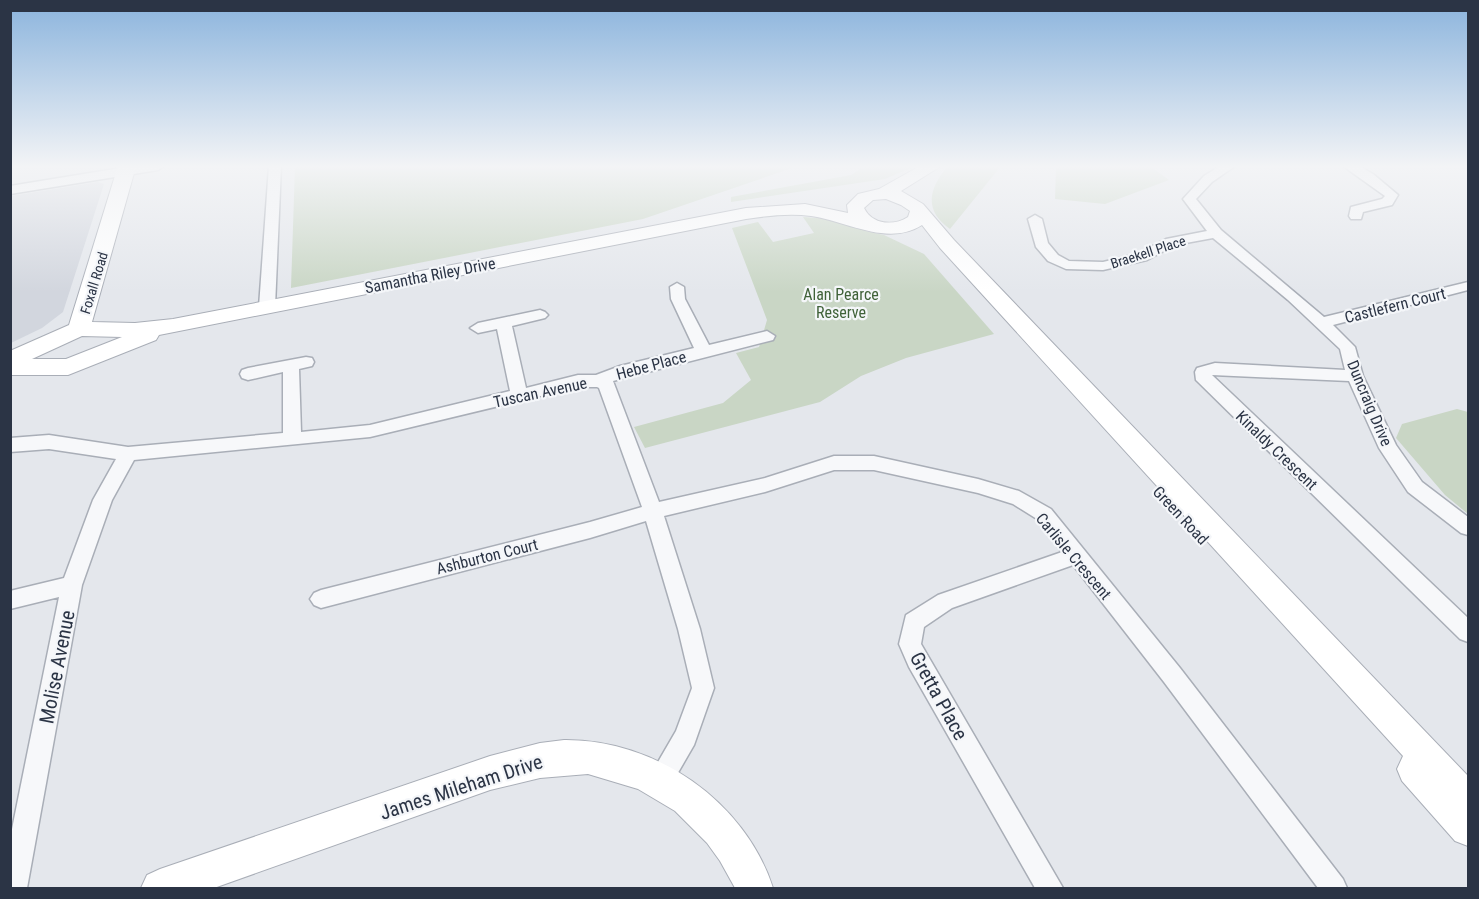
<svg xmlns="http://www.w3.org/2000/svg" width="1479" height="899" font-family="'Roboto Condensed',sans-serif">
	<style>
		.built { fill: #d2d6de }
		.green { fill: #c9d6c5 }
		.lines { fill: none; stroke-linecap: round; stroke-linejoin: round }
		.street-casing { stroke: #a9aeb7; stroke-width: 3 }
		.secondary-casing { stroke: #a9aeb7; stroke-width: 2 }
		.street { fill: #f7f8fa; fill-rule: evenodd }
		.secondary { fill: #fff; fill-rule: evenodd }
		.labels { text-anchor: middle; stroke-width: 4.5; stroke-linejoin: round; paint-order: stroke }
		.far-street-label { font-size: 14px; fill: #2b3445; stroke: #f4f6f9 }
		.street-label { font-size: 16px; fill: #2b3445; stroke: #f4f6f9 }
		.park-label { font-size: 16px; fill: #3f6138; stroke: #f4f6f9 }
		.near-street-label { font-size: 20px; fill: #2b3445; stroke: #f4f6f9 }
	</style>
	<rect width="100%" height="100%" fill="#e4e7ec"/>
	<path class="built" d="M 98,182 L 104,184 L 63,312 L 42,328 L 11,343 L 11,196 Z"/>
	<path class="green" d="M 295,166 L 798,166 L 643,219 L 291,288 Z
		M 865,166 L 915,166 L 885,179 L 731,202 L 731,197 L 851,175 Z
		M 948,166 L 1001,166 L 950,229 C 923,210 929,188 948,166 Z
		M 1049,166 L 1150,166 L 1169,180 L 1105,204 L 1055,199 L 1056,167 Z
		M 803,217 L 844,220 L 866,231 L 884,235 L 924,254 L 994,334 L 906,358 L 861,376 L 820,402 L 645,448 L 634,427 L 723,403 L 751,380 L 736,353 L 759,347 L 767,320 L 732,228 L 758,222 L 773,242 L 814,233 Z
		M 1457,409 L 1468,412 L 1468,514 L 1445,495 L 1396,438 L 1402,424 Z"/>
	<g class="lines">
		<defs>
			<path id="street" d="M 133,166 L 164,166 L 158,170 L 10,194 L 10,186 Z
				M 269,166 L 281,166 L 275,307 L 267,312 L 259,307 Z
				M 1220,166 L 1235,166 L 1212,182 L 1196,199 L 1221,230 L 1324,317 L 1468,282 L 1468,290 L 1333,325 L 1355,347 L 1363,376 L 1396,445 L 1422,482 L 1468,517 L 1468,535 L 1461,533 L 1408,492 L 1379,448 L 1349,381 L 1212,375 L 1468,618 L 1468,642 L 1460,639 L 1196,380 L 1195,372 L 1197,368 L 1215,363 L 1345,370 L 1340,349 L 1288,300 L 1213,238 L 1175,245 L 1147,260 L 1103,270 L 1066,269 L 1048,261 L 1036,247 L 1028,219 L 1035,215 L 1042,219 L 1048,243 L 1058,255 L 1069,261 L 1103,262 L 1137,254 L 1166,239 L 1207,231 L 1183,199 L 1204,176 Z
				M 1343,166 L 1359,166 L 1373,174 L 1398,195 L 1392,205 L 1363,212 L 1361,219 L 1351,219 L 1349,216 L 1351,207 L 1382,199 L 1385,196 Z
				M 677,283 L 684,287 L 685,299 L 709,345 L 767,331 L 775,336 L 773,340 L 613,381 L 659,502 L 765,478 L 834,456 L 874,456 L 978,479 L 1019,491 L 1051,509 L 1180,668 L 1343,879 L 1347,888 L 1318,888 L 1164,682 L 1073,565 L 952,608 L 924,627 L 921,644 L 1063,888 L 1035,888 L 909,667 L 899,644 L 906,615 L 938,595 L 1062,552 L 1037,519 L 1013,504 L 978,493 L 874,470 L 834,470 L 765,492 L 664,516 L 700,629 L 714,688 L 694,745 L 668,790 L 659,793 L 650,790 L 647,781 L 676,731 L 692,688 L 678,629 L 646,521 L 590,538 L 321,608 L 314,605 L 310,599 L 314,593 L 321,590 L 590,522 L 642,507 L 599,388 L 597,387 L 578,387 L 370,437 L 134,460 L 112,500 L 82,585 L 27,888 L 10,888 L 10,839 L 59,597 L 10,609 L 10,591 L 64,578 L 93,500 L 116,459 L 49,449 L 10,452 L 10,438 L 49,435 L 128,447 L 283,433 L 283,372 L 248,380 L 242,378 L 240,374 L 242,370 L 248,368 L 306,357 L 312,358 L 314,362 L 312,366 L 299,369 L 301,432 L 370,425 L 510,391 L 497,329 L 478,333 L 470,328 L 478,323 L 540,310 L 545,312 L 548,315 L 545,318 L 512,326 L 526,388 L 578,375 L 596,375 L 620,366 L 694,348 L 671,299 L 670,287 Z"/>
			<path id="secondary" d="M 118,166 L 136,166 L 92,322 L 135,323 L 173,319 L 746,208 L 805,204 L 848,213 L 847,205 L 858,194 L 879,189 L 920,166 L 941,166 L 901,191 L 923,204 L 954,240 L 1468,776 L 1468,846 L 1455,841 L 1402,781 L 1397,769 L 1403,756 L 940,248 L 922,225 C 888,247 847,221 811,216 C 789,213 767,216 746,219 L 159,335 L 156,340 L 68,375 L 10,375 L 10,351 L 69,325 ZM 886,199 L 901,205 L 910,211 L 908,217 C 894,226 872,225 864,208 L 873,200 ZM 82,336 L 122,337 L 66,359 L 32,359 Z
				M 564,740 C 655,739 745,801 773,888 L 735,888 L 720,861 L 707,843 L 675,811 L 638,789 L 588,774 L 540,778 L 490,790 L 214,888 L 141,888 L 147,875 L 160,869 L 490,756 L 540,743 Z"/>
		</defs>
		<use href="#street" class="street-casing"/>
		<use href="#secondary" class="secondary-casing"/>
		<use href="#street" class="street"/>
		<use href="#secondary" class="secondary"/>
	</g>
	<linearGradient id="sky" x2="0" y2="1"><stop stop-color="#8bb4dd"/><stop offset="0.57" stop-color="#f3f4f6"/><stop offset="1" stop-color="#f3f4f6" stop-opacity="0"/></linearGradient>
	<rect width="1479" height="292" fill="url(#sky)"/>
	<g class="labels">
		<g class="far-street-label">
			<text transform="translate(1148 252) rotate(-18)" y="5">Braekell Place</text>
			<text transform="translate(94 283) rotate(-73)" y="5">Foxall Road</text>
		</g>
		<g class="street-label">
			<text transform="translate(430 275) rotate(-11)" y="6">Samantha Riley Drive</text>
			<text transform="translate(1395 305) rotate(-14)" y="6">Castlefern Court</text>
			<text transform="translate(651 365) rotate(-15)" y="6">Hebe Place</text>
			<text transform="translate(540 392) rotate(-12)" y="6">Tuscan Avenue</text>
			<text transform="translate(1370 403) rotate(67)" y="6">Duncraig Drive</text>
			<text transform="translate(1277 450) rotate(44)" y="6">Kinaldy Crescent</text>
			<text transform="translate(1181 515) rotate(47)" y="6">Green Road</text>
			<text transform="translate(487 556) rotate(-14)" y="6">Ashburton Court</text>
			<text transform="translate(1074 556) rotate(50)" y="6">Carlisle Crescent</text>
		</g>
		<g class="park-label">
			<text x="841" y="300">Alan Pearce<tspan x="841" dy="18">Reserve</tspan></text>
		</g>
		<g class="near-street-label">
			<text transform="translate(57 667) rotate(-79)" y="7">Molise Avenue</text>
			<text transform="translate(939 696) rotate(61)" y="7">Gretta Place</text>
			<text transform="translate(461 787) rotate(-18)" y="7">James Mileham Drive</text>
		</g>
	</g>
	<rect width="1479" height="899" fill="none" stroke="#2b3445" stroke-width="24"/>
</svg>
